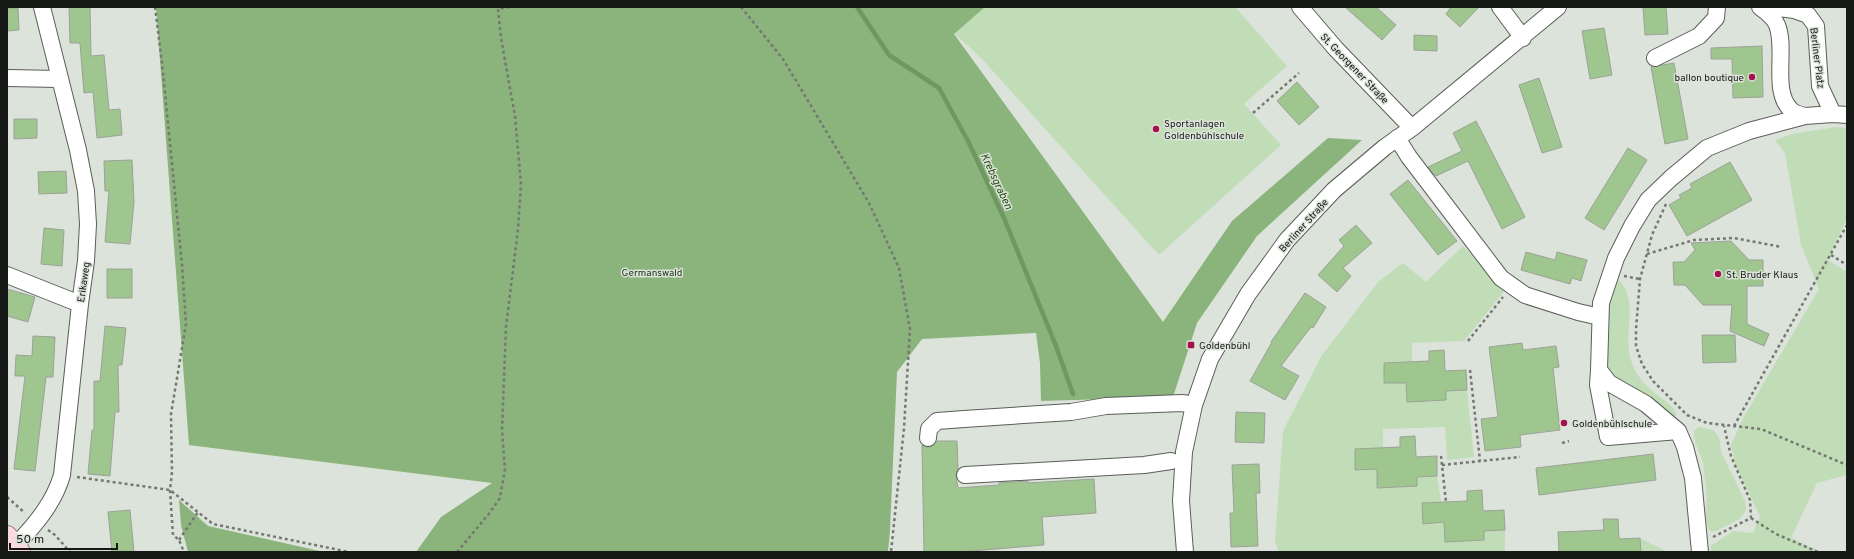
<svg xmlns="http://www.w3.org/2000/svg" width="1854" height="559" font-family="Overpass,sans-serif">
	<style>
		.green { fill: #c1ddb7 }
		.forest { fill: #8bb37c }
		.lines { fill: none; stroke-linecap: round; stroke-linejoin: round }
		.stream { stroke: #709761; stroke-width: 4.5 }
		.building { fill: #9ec68e; stroke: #9ca299 }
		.minor-casing { stroke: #595e57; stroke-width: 18 }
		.major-casing { stroke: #a7878c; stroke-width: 22 }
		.path { stroke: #747872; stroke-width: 2.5; stroke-dasharray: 3 3; stroke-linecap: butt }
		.minor { stroke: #fff; stroke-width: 16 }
		.major { stroke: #f9dae0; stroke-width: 20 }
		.poi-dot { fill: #a5114e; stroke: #dce3da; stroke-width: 1.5 }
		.labels { text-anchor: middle; stroke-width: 3; stroke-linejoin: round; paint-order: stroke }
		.street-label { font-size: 10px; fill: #171916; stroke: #dce3da }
		.poi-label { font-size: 10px; fill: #171916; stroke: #dce3da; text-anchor: start }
		.park-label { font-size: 10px; fill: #18320b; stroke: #dce3da }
		.water-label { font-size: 11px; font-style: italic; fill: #264c14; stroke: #dce3da }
	</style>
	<rect width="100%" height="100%" fill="#dce3da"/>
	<path class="green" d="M 985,7 L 1235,7 L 1287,66 L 1244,104 L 1281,145 L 1159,255 L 981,58 L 954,33 Z
		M 1836,127 L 1847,128 L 1847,218 L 1828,260 L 1847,272 L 1847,475 L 1817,483 L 1791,538 L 1821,552 L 1711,552 L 1711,546 L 1733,531 L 1753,533 L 1760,516 L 1735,464 L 1731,445 L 1742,420 L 1819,289 L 1801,245 L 1785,153 L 1775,140 L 1792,134 Z
		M 1463,246 L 1506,289 L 1464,341 L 1412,343 L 1412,362 L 1384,363 L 1384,383 L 1406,383 L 1407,401 L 1446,400 L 1446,391 L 1467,390 L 1474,457 L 1447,460 L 1445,427 L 1383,429 L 1383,448 L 1355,449 L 1355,469 L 1377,469 L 1378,488 L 1417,486 L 1417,477 L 1437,476 L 1441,502 L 1422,503 L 1423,523 L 1444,522 L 1445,542 L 1484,540 L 1484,531 L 1505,530 L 1505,552 L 1279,552 L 1275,541 L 1283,431 L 1322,355 L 1379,281 L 1403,263 L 1426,282 Z
		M 1612,280 L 1620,281 C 1640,306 1621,334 1632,363 C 1634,370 1641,381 1647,386 C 1656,396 1672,402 1677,415 L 1672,417 L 1611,375 L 1604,366 L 1602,354 Z
		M 1698,427 L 1713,430 L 1719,437 L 1721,452 L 1745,501 L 1746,510 L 1740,519 L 1714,532 L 1710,531 C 1703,520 1708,501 1706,488 C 1705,480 1704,471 1703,463 C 1700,451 1693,442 1694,431 Z
		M 1640,538 L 1667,552 L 1641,552 Z"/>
	<path class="forest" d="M 156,7 L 985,7 L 954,34 L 1163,322 L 1232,221 L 1328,138 L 1362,140 L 1257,236 L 1197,323 L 1173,397 L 1041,401 L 1040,363 L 1036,333 L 922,339 L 897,372 L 890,530 L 888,552 L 416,552 L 441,517 L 492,483 L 189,445 Z
		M 179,500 L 208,526 L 324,552 L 188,552 L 181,525 Z"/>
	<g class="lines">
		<path class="stream" d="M 857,7 L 889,55 L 939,88 L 969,143 L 1004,218 L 1056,346 L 1073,394"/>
	</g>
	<path class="building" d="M 69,7 L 90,7 L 91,56 L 104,55 L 109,110 L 120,109 L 122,135 L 97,138 L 93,92 L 84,93 L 80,43 L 70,43 Z
		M 1345,7 L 1376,7 L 1396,25 L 1382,40 Z
		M 1451,7 L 1479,7 L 1460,27 L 1446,14 Z
		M 1643,7 L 1666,7 L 1668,34 L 1645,35 Z
		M 7,8 L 18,8 L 19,30 L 7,31 Z
		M 1604,28 L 1612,75 L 1590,79 L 1582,31 Z
		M 1414,35 L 1437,36 L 1437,51 L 1414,50 Z
		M 1762,46 L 1763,97 L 1733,98 L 1732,59 L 1711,59 L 1711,48 Z
		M 1674,63 L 1688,139 L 1665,144 L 1651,67 Z
		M 1539,78 L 1562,147 L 1542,153 L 1519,85 Z
		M 1297,82 L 1319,107 L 1299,125 L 1277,101 Z
		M 14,119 L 37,119 L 37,138 L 14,139 Z
		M 1476,121 L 1525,217 L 1502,229 L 1468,161 L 1436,176 L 1428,167 L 1462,151 L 1453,133 Z
		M 1628,148 L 1647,160 L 1604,230 L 1585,218 Z
		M 132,160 L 134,202 L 130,244 L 105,242 L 109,191 L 105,191 L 104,161 Z
		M 1730,162 L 1752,200 L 1687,236 L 1669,205 L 1681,198 L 1679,195 L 1692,188 L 1690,184 Z
		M 66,171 L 67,193 L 39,194 L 38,172 Z
		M 1408,180 L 1457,241 L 1438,255 L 1390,194 Z
		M 1356,225 L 1372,243 L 1343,268 L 1351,276 L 1337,292 L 1318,275 L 1344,246 L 1339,240 Z
		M 44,228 L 64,230 L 62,266 L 41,264 Z
		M 1731,241 L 1749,260 L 1763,260 L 1763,286 L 1747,286 L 1747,324 L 1769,334 L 1764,346 L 1730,331 L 1732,305 L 1703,305 L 1685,285 L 1674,285 L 1673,262 L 1684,262 L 1695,250 L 1691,243 Z
		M 1526,252 L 1555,260 L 1557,252 L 1587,260 L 1581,281 L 1572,278 L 1570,284 L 1521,270 Z
		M 107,269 L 132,269 L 132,298 L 107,298 Z
		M 7,289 L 35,297 L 28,322 L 7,316 Z
		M 1305,293 L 1326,307 L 1313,328 L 1311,327 L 1281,366 L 1299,376 L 1285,400 L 1250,381 L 1272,342 L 1271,342 Z
		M 105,326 L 126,328 L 122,365 L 118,365 L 119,412 L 115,412 L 110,476 L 88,474 L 92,430 L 94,430 L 94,381 L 100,381 Z
		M 1702,335 L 1735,335 L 1736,362 L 1703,363 Z
		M 33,336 L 55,337 L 53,377 L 46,377 L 35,471 L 14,469 L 25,376 L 15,376 L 16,355 L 32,356 Z
		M 1522,343 L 1523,350 L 1556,346 L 1559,367 L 1553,368 L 1560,430 L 1520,435 L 1521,447 L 1485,451 L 1481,419 L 1498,417 L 1489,347 Z
		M 1444,350 L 1445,371 L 1466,370 L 1467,390 L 1446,391 L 1446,400 L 1407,402 L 1406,383 L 1384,383 L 1384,363 L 1429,361 L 1429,351 Z
		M 1236,412 L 1265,413 L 1264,443 L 1235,442 Z
		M 1415,436 L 1416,457 L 1437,456 L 1437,476 L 1417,477 L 1417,486 L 1377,488 L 1377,469 L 1355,470 L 1355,449 L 1400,447 L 1400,437 Z
		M 937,441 L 957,441 L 958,469 L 956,475 L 958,488 L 999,485 L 999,483 L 1028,481 L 1028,483 L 1094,479 L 1096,513 L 1042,517 L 1044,545 L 960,552 L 924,552 L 922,445 L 927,447 L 931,447 Z
		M 1653,454 L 1656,480 L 1539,495 L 1536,468 Z
		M 1259,464 L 1260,493 L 1256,493 L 1258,546 L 1231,547 L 1230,513 L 1234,513 L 1232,465 Z
		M 1482,490 L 1483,511 L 1504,510 L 1505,530 L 1484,531 L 1484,540 L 1445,542 L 1444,522 L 1423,524 L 1422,503 L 1467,501 L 1467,491 Z
		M 130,510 L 134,552 L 112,552 L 108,512 Z
		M 1603,519 L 1618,519 L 1619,539 L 1640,538 L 1641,552 L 1559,552 L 1558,532 L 1604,530 Z"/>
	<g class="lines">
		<defs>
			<path id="minor" d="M 1300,7 L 1336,49 L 1412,128
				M 1500,7 L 1523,38
				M 1760,7 C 1766,12 1774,17 1777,25 C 1787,49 1771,91 1791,110 C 1794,113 1801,115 1805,116
				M 1771,7 L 1794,10 L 1808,15 L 1816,26 L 1820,86 L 1833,114
				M 1655,58 L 1699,36 L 1716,18 L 1717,7
				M 7,78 L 59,79
				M 1397,138 L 1409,157 L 1501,278 L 1525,295 L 1578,312 L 1600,317
				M 7,275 L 80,304
				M 1599,370 L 1598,385 L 1608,437 L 1678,431
				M 928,438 L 929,429 L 937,421 L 964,419 L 1071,412 L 1106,406 L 1182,403 L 1194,405
				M 965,475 L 1144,465 L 1171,461
				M 15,546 C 35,525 54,503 62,475 L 80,304 L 86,261 L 88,224 L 86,191 L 78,150 L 42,7
				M 1185,552 L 1181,501 L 1184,452 L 1194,405 L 1210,359 L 1248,294 L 1287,240 L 1334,190 L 1385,147 L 1412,128 L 1558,7
				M 1700,552 L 1693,478 L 1685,447 L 1678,431 L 1646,404 L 1609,383 L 1599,370 L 1601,303 L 1616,258 L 1632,226 L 1648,200 L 1671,178 L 1707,148 L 1749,131 L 1805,116 L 1833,114 L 1847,115"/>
			<path id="major" d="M 7,536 L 20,552"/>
		</defs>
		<use href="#minor" class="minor-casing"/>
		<use href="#major" class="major-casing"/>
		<path class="path" d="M 155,7 L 162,63 L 182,265 L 186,324 L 171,414 L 172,472 L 170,490 L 173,535 L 179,540 L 184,552
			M 741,7 L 783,59 L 869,203 L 899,268 L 910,329 L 904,428 L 891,552
			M 1253,113 L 1299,73
			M 1666,204 L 1652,235 L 1640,279 L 1636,329 L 1636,346 L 1642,364 L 1653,381 L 1687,415 L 1707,423 L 1761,429 L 1847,465
			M 1647,254 L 1694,240 L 1734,238 L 1782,247
			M 1831,255 L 1847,265
			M 1624,276 L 1640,279
			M 1468,341 L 1503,297
			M 1470,370 L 1480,461
			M 1734,426 L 1847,225
			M 1562,443 L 1569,441
			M 1441,456 L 1446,502
			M 1442,465 L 1520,457
			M 77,477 L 170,490 L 213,524 L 349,552
			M 7,497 L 25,513
			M 1751,518 L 1776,534 L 1818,552
			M 48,530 L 55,535 L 70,552
			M 1713,537 L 1751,518 L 1750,500 L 1731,456 L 1724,426
			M 179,540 L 198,512
			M 457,552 L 488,515 L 500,498 L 505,469 L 502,430 L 506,327 L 518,229 L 521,184 L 515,116 L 501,38 L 498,9 L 510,7"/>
		<use href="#minor" class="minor"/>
		<use href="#major" class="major"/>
	</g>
	<g class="poi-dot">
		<circle cx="1752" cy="77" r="4"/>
		<circle cx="1156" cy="129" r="4"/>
		<circle cx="1718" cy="274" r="4"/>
		<rect x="1187" y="341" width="8" height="8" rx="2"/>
		<circle cx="1564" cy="423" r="4"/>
	</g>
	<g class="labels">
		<g class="street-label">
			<text transform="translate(1818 58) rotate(83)" y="4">Berliner Platz</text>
			<text transform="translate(1355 68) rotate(46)" y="4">St. Georgener Straße</text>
			<text transform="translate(1303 225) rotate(-48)" y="4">Berliner Straße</text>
			<text transform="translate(83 282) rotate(-82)" y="4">Erikaweg</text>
		</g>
		<g class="poi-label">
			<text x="1744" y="81" text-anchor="end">ballon boutique</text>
			<text x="1164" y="127">Sportanlagen<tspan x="1164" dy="12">Goldenbühlschule</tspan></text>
			<text x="1726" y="278">St. Bruder Klaus</text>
			<text x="1199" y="349">Goldenbühl</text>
			<text x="1572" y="427">Goldenbühlschule</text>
		</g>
		<g class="park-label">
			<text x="652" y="276">Germanswald</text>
		</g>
		<g class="water-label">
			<text transform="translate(997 181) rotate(65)" y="4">Krebsgraben</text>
		</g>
	</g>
	<rect width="1854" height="559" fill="none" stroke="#171916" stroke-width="16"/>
	<path d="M10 543v6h107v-6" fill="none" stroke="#171916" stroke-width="2"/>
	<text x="16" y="543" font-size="12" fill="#171916" stroke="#dce3da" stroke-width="3" paint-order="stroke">50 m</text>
</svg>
